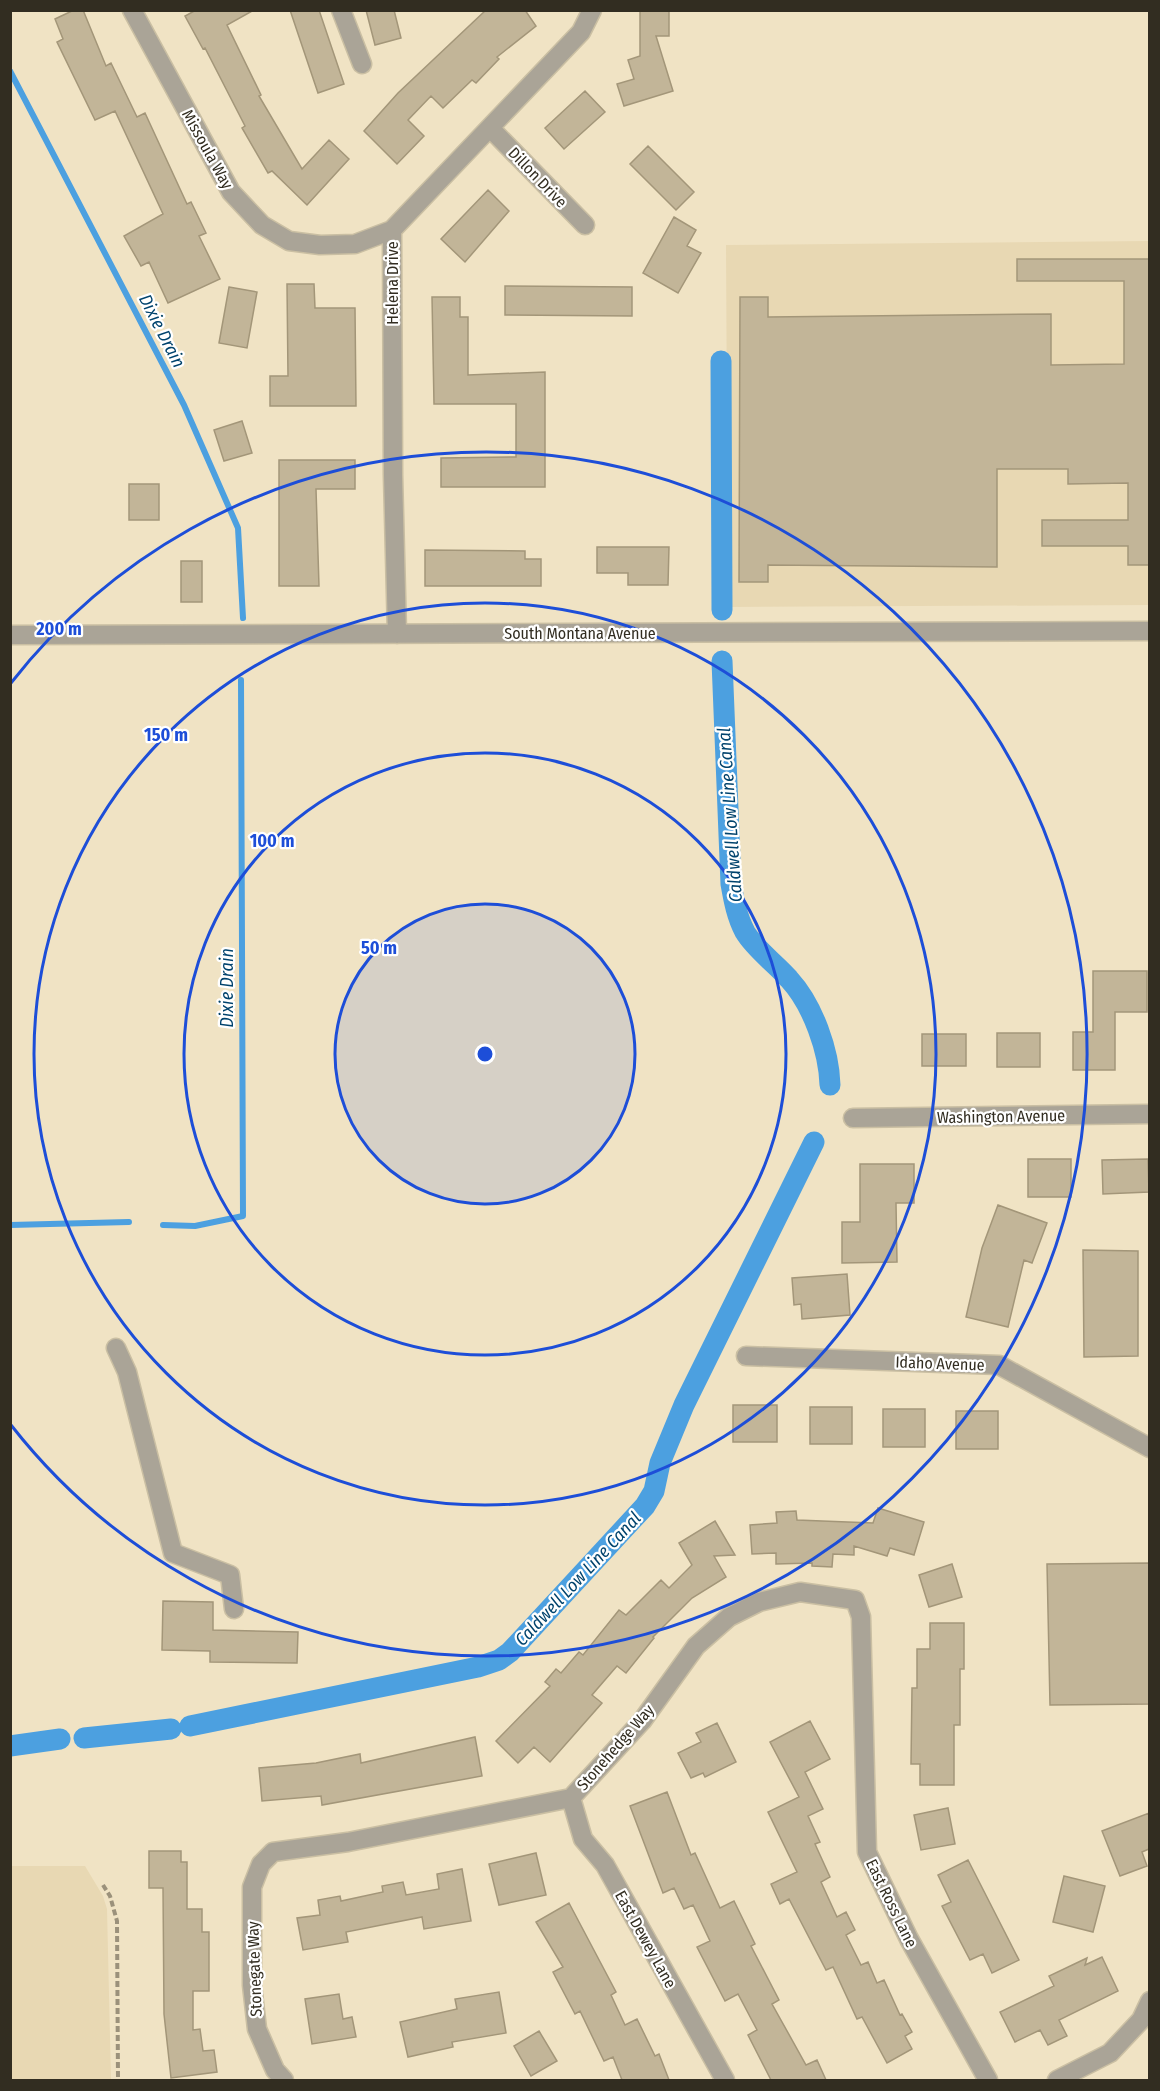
<svg xmlns="http://www.w3.org/2000/svg" width="1160" height="2091" font-family="'Fira Sans Condensed',sans-serif">
	<style>
		.built { fill: #e8d8b3 }
		.lines { fill: none; stroke-linecap: round; stroke-linejoin: round }
		.stream { stroke: #4ca0e0; stroke-width: 6 }
		.canal { stroke: #4ca0e0; stroke-width: 21 }
		.building { fill: #c2b598; stroke: #a39679; stroke-width: 1.5 }
		.minor-casing { stroke: #cabfa3; stroke-width: 21 }
		.path { stroke: #9b917b; stroke-width: 4; stroke-dasharray: 6 3; stroke-linecap: butt }
		.minor { stroke: #aaa497; stroke-width: 18 }
		.ring { fill: none; stroke: #1d4ed8; stroke-width: 3 }
		.labels { text-anchor: middle; stroke-width: 4.5; stroke-linejoin: round; paint-order: stroke }
		.street-label { font-size: 16px; fill: #322d21; stroke: #fff }
		.water-label { font-size: 18px; font-style: italic; fill: #00436d; stroke: #fff }
		.centre { fill: #1d4ed8; stroke: #fff; stroke-width: 3 }
		.ring-label { font-size: 18px; text-anchor: middle; font-weight: bold; fill: #1d4ed8; stroke: #fff; stroke-width: 4.5; stroke-linejoin: round; paint-order: stroke }
	</style>
	<rect width="100%" height="100%" fill="#f0e3c4"/>
	<path class="built" d="M 1149,241 L 1149,605 L 728,607 L 726,245 Z
		M 10,1866 L 85,1866 L 103,1896 L 107,1909 L 111,2080 L 11,2080 Z"/>
	<g class="lines">
		<path class="stream" d="M 10,71 L 184,405 L 238,528 L 243,618
			M 10,1225 L 129,1222
			M 163,1225 L 195,1226 L 243,1216 L 241,680"/>
		<path class="canal" d="M 721,361 L 722,610
			M 722,661 L 731,884 C 734,901 737,917 745,932 C 755,949 776,964 789,979 C 813,1005 829,1051 830,1085
			M 190,1726 L 478,1667 L 499,1660 L 510,1652 L 645,1506 L 654,1491 L 660,1463 L 684,1405 L 814,1142
			M 84,1738 L 171,1729
			M 10,1746 L 60,1739"/>
	</g>
	<path class="building" d="M 74,10 L 83,10 L 106,66 L 111,63 L 137,117 L 145,113 L 187,204 L 191,202 L 206,233 L 199,236 L 220,279 L 168,303 L 149,262 L 141,266 L 124,236 L 163,214 L 115,111 L 95,120 L 57,42 L 63,39 L 55,19 Z
		M 196,10 L 254,10 L 227,25 L 261,95 L 259,96 L 302,169 L 329,140 L 349,159 L 307,205 L 272,171 L 268,173 L 242,128 L 245,126 L 205,48 L 203,49 L 185,16 Z
		M 290,10 L 319,10 L 344,84 L 318,93 Z
		M 366,10 L 394,10 L 401,38 L 375,45 Z
		M 486,10 L 525,10 L 536,26 L 497,57 L 499,59 L 476,83 L 472,80 L 443,108 L 431,96 L 408,120 L 424,136 L 397,164 L 364,131 L 398,93 Z
		M 640,10 L 669,10 L 669,36 L 656,36 L 673,91 L 624,106 L 617,84 L 634,79 L 628,60 L 640,56 Z
		M 585,91 L 605,112 L 564,149 L 545,128 Z
		M 648,146 L 694,192 L 676,210 L 630,164 Z
		M 488,190 L 509,211 L 465,262 L 441,239 Z
		M 674,217 L 696,230 L 687,246 L 701,253 L 678,293 L 643,273 Z
		M 1017,259 L 1149,259 L 1149,565 L 1128,565 L 1128,546 L 1042,546 L 1042,520 L 1128,520 L 1128,483 L 1068,484 L 1068,469 L 997,469 L 997,567 L 768,565 L 768,582 L 739,582 L 740,297 L 768,297 L 768,317 L 1051,314 L 1051,365 L 1124,364 L 1124,281 L 1017,281 Z
		M 287,284 L 314,284 L 315,308 L 355,308 L 356,406 L 270,406 L 270,376 L 288,376 Z
		M 505,286 L 632,287 L 632,316 L 505,315 Z
		M 229,287 L 257,292 L 247,348 L 219,343 Z
		M 432,297 L 460,297 L 460,317 L 468,317 L 468,375 L 545,372 L 545,487 L 441,487 L 441,458 L 516,457 L 516,404 L 434,404 Z
		M 242,421 L 252,453 L 224,461 L 214,430 Z
		M 279,460 L 355,460 L 355,489 L 316,489 L 319,586 L 279,586 Z
		M 129,484 L 159,484 L 159,520 L 129,520 Z
		M 597,547 L 669,547 L 668,585 L 628,585 L 628,573 L 597,573 Z
		M 425,550 L 525,551 L 525,559 L 541,559 L 541,586 L 425,586 Z
		M 181,561 L 202,561 L 202,602 L 181,602 Z
		M 1093,971 L 1147,971 L 1147,1012 L 1115,1012 L 1115,1070 L 1073,1070 L 1073,1032 L 1093,1032 Z
		M 997,1033 L 1040,1033 L 1040,1067 L 997,1067 Z
		M 922,1034 L 966,1034 L 966,1066 L 922,1066 Z
		M 1028,1159 L 1071,1159 L 1071,1197 L 1028,1197 Z
		M 1148,1159 L 1149,1192 L 1103,1194 L 1102,1160 Z
		M 860,1164 L 914,1164 L 914,1203 L 896,1203 L 897,1262 L 842,1263 L 842,1222 L 860,1222 Z
		M 998,1205 L 1047,1223 L 1032,1263 L 1024,1260 L 1008,1327 L 966,1317 L 982,1248 Z
		M 1083,1250 L 1138,1251 L 1138,1356 L 1084,1357 Z
		M 847,1274 L 850,1315 L 802,1319 L 801,1304 L 794,1305 L 792,1278 Z
		M 733,1405 L 777,1405 L 777,1442 L 733,1442 Z
		M 810,1407 L 852,1407 L 852,1444 L 810,1444 Z
		M 883,1409 L 925,1409 L 925,1447 L 883,1447 Z
		M 956,1411 L 998,1411 L 998,1449 L 956,1449 Z
		M 878,1508 L 924,1522 L 914,1555 L 890,1548 L 887,1556 L 854,1546 L 854,1555 L 833,1554 L 832,1567 L 812,1566 L 812,1563 L 776,1564 L 776,1553 L 752,1554 L 750,1525 L 777,1523 L 776,1512 L 796,1511 L 797,1520 L 873,1523 Z
		M 715,1521 L 735,1555 L 714,1556 L 726,1577 L 692,1598 L 653,1637 L 654,1638 L 626,1673 L 617,1666 L 592,1695 L 602,1703 L 550,1762 L 534,1747 L 518,1763 L 496,1741 L 550,1686 L 545,1682 L 556,1669 L 561,1673 L 579,1652 L 583,1655 L 619,1610 L 626,1615 L 661,1580 L 669,1588 L 692,1565 L 679,1543 Z
		M 1149,1563 L 1149,1704 L 1050,1705 L 1047,1564 Z
		M 952,1564 L 962,1597 L 929,1607 L 919,1575 Z
		M 163,1601 L 213,1602 L 213,1630 L 298,1632 L 297,1663 L 210,1662 L 210,1651 L 162,1650 Z
		M 930,1623 L 964,1623 L 964,1669 L 960,1669 L 960,1725 L 954,1725 L 954,1785 L 920,1785 L 920,1764 L 911,1764 L 912,1688 L 917,1688 L 917,1649 L 930,1649 Z
		M 810,1721 L 830,1759 L 805,1772 L 823,1809 L 808,1816 L 820,1842 L 815,1844 L 830,1877 L 821,1882 L 837,1917 L 846,1912 L 855,1930 L 846,1935 L 861,1965 L 868,1962 L 877,1983 L 884,1980 L 900,2015 L 902,2014 L 912,2032 L 905,2036 L 912,2049 L 887,2063 L 862,2017 L 857,2019 L 833,1967 L 826,1970 L 789,1899 L 780,1904 L 771,1884 L 797,1872 L 768,1812 L 799,1797 L 770,1742 Z
		M 717,1723 L 736,1762 L 705,1777 L 703,1773 L 691,1778 L 678,1753 L 701,1742 L 696,1733 Z
		M 475,1737 L 482,1776 L 322,1805 L 321,1796 L 262,1801 L 259,1768 L 316,1763 L 360,1754 L 361,1763 Z
		M 667,1792 L 691,1855 L 695,1853 L 720,1908 L 734,1901 L 755,1944 L 751,1946 L 779,2000 L 772,2004 L 806,2065 L 817,2060 L 826,2080 L 771,2080 L 748,2035 L 757,2030 L 738,1994 L 725,2001 L 697,1947 L 710,1941 L 693,1905 L 684,1909 L 674,1888 L 663,1893 L 630,1806 Z
		M 948,1808 L 955,1844 L 921,1850 L 914,1815 Z
		M 1149,1813 L 1149,1849 L 1142,1852 L 1147,1866 L 1120,1876 L 1102,1831 Z
		M 149,1851 L 181,1851 L 181,1862 L 187,1862 L 187,1909 L 202,1909 L 202,1932 L 209,1932 L 209,1991 L 193,1991 L 193,2030 L 200,2029 L 203,2051 L 214,2050 L 217,2072 L 171,2078 L 164,2014 L 163,1888 L 149,1888 Z
		M 536,1853 L 546,1895 L 499,1905 L 489,1864 Z
		M 968,1860 L 1019,1960 L 992,1973 L 983,1954 L 970,1960 L 942,1906 L 951,1902 L 938,1875 Z
		M 462,1869 L 471,1921 L 424,1929 L 422,1917 L 346,1932 L 348,1942 L 303,1950 L 297,1918 L 320,1915 L 318,1900 L 340,1896 L 341,1901 L 383,1892 L 382,1886 L 403,1882 L 406,1895 L 439,1889 L 437,1874 Z
		M 1064,1876 L 1105,1886 L 1093,1932 L 1053,1922 Z
		M 569,1903 L 616,1992 L 611,1995 L 625,2025 L 637,2019 L 655,2056 L 659,2054 L 669,2080 L 622,2080 L 613,2057 L 604,2061 L 580,2011 L 575,2014 L 553,1972 L 563,1967 L 536,1922 Z
		M 1102,1957 L 1118,1991 L 1059,2020 L 1067,2036 L 1048,2045 L 1040,2030 L 1015,2042 L 1000,2012 L 1054,1986 L 1049,1976 L 1087,1958 L 1085,1965 Z
		M 499,1992 L 506,2033 L 452,2042 L 453,2047 L 408,2057 L 400,2022 L 457,2009 L 455,1999 Z
		M 339,1994 L 343,2019 L 352,2017 L 356,2037 L 312,2044 L 305,1999 Z
		M 539,2031 L 557,2061 L 531,2076 L 514,2046 Z"/>
	<g class="lines">
		<defs>
			<path id="minor" d="M 132,10 L 231,192 L 262,225 L 289,241 L 320,245 L 355,244 L 392,230
				M 341,10 L 362,64
				M 491,129 L 585,225
				M 397,634 L 393,475 L 392,230 L 581,32 L 592,10
				M 10,635 L 1150,631
				M 853,1118 L 1150,1114
				M 116,1348 L 127,1372 L 173,1553 L 230,1575 L 234,1609
				M 746,1356 L 999,1365 L 1150,1448
				M 571,1798 L 583,1839 L 605,1865 L 725,2080
				M 284,2080 L 275,2070 L 257,2029 L 252,1985 L 252,1887 L 261,1864 L 273,1852 L 348,1842 L 571,1798 L 642,1721 L 696,1646 L 729,1617 L 759,1602 L 800,1592 L 855,1600 L 861,1617 L 867,1852 L 909,1939 L 988,2080
				M 1057,2080 L 1110,2053 L 1141,2020 L 1150,2001"/>
		</defs>
		<use href="#minor" class="minor-casing"/>
		<path class="path" d="M 103,1885 L 110,1896 L 117,1921 L 118,2080"/>
		<use href="#minor" class="minor"/>
	</g>
	<circle cx="485" cy="1054" r="150" fill="#1d4ed8" fill-opacity=".12"/>
	<g class="ring">
		<circle cx="485" cy="1054" r="150"/>
		<circle cx="485" cy="1054" r="301"/>
		<circle cx="485" cy="1054" r="451"/>
		<path d="M11 683A602 602 0 1 1 11 1425"/>
	</g>
	<g class="labels">
		<g class="street-label">
			<text transform="translate(208 149) rotate(61)" y="6">Missoula Way</text>
			<text transform="translate(538 177) rotate(46)" y="6">Dillon Drive</text>
			<text transform="translate(392 283) rotate(-90)" y="6">Helena Drive</text>
			<text x="580" y="639">South Montana Avenue</text>
			<text transform="translate(1001 1116) rotate(-1)" y="6">Washington Avenue</text>
			<text transform="translate(940 1363) rotate(2)" y="6">Idaho Avenue</text>
			<text transform="translate(615 1747) rotate(-49)" y="6">Stonehedge Way</text>
			<text transform="translate(892 1903) rotate(64)" y="6">East Ross Lane</text>
			<text transform="translate(646 1939) rotate(61)" y="6">East Dewey Lane</text>
			<text transform="translate(254 1969) rotate(-92)" y="6">Stonegate Way</text>
		</g>
		<g class="water-label">
			<text transform="translate(162 331) rotate(63)" y="6">Dixie Drain</text>
			<text transform="translate(730 815) rotate(-94)" y="6">Caldwell Low Line Canal</text>
			<text transform="translate(227 988) rotate(-90)" y="6">Dixie Drain</text>
			<text transform="translate(578 1579) rotate(-47)" y="6">Caldwell Low Line Canal</text>
		</g>
	</g>
	<circle cx="485" cy="1054" r="9" class="centre"/>
	<g class="ring-label">
		<text x="59" y="635">200 m</text>
		<text x="166" y="741">150 m</text>
		<text x="272" y="847">100 m</text>
		<text x="379" y="954">50 m</text>
	</g>
	<rect width="1160" height="2091" fill="none" stroke="#322d21" stroke-width="24"/>
</svg>
